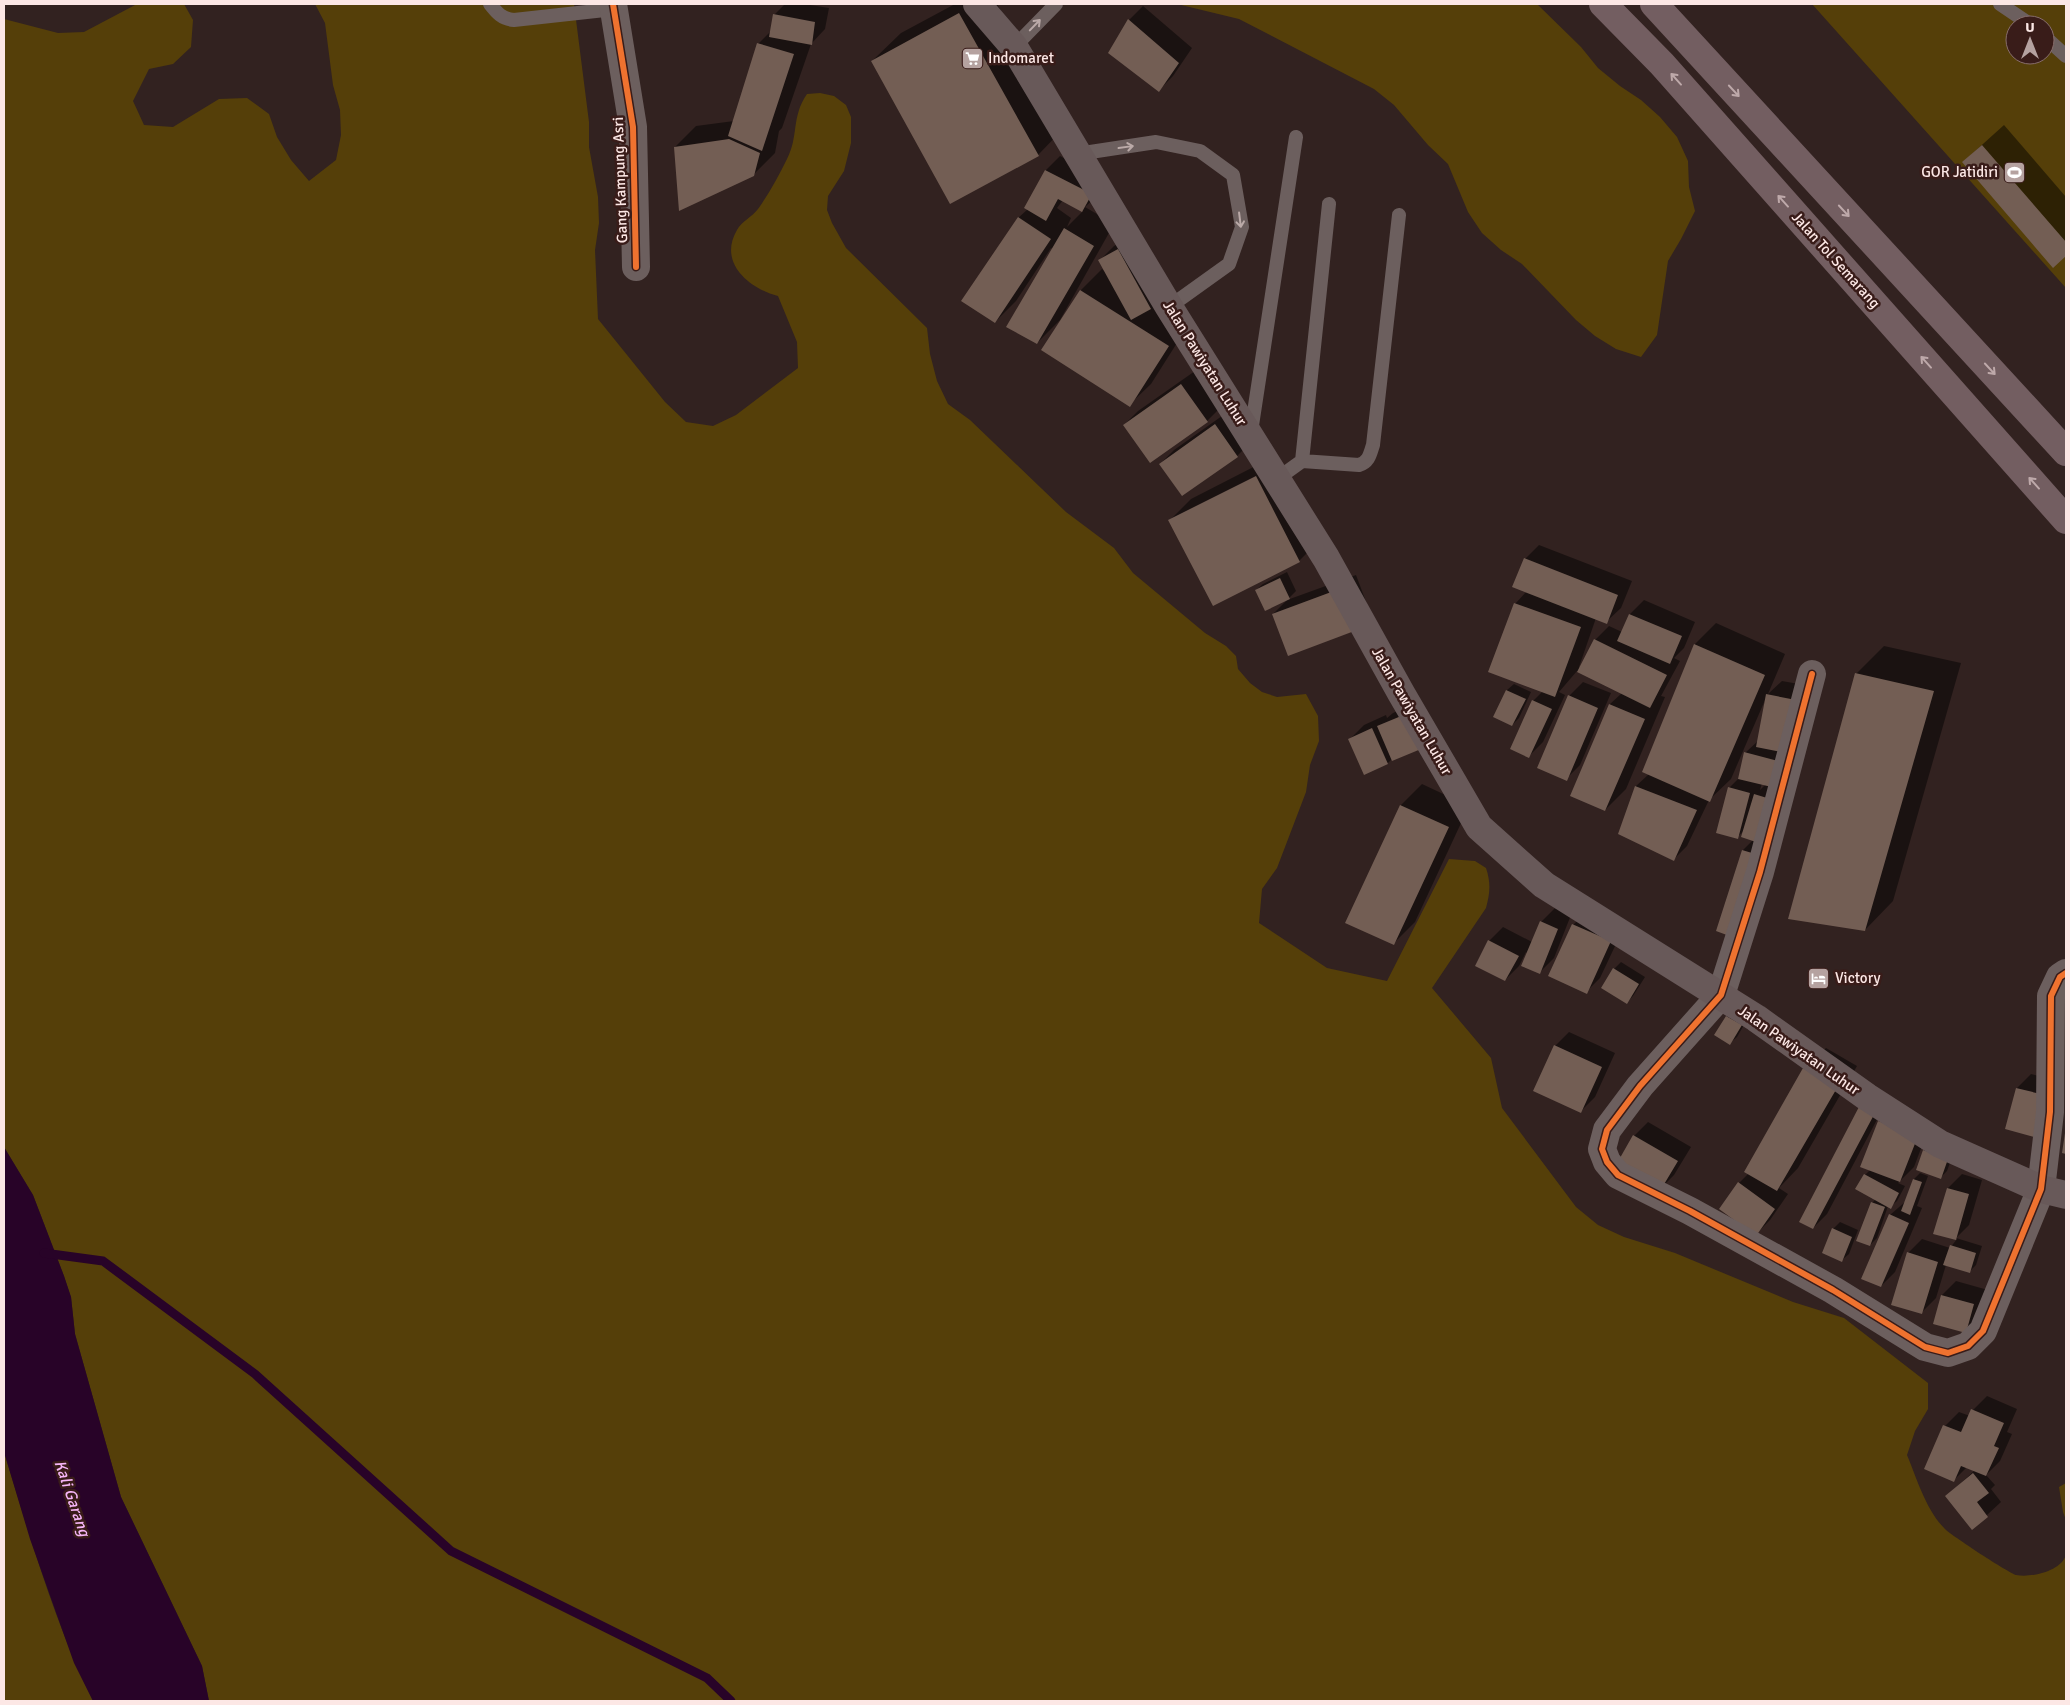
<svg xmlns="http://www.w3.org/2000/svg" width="2070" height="1705" font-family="Signika,sans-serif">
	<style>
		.green { fill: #553f09; fill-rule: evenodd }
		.water { fill: #280328 }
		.shadow { fill: #0007; fill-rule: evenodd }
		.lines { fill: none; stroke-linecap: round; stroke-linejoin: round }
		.stream { stroke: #280328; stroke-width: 9 }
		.building { fill: #735e54 }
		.service { stroke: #6c5f5e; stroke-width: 14 }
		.minor { stroke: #6c5f5e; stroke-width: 28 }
		.secondary { stroke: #685959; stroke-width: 28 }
		.motorway { stroke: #735e61; stroke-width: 28 }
		.cycleway-casing { stroke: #391c19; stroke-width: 9 }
		.cycleway { stroke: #ef722f; stroke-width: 6 }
		.oneway { stroke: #bbaaa8 }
		.oneway2 { stroke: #bea9aa }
		.labels { text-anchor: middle; stroke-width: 5; stroke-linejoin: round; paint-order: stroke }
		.poi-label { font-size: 15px; fill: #fce7e5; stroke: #391c19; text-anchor: start }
		.street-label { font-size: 15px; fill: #fce7e5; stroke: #391c19 }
		.water-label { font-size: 16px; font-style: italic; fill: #f6b5f7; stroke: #391c19 }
	</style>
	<rect width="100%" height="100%" fill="#322220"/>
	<path class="green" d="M 137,4 L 184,4 L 193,20 L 191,47 L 173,64 L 149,69 L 133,101 L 144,125 L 173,127 L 219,99 L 247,98 L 269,114 L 277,137 L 291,160 L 309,181 L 336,160 L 341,135 L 340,110 L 333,85 L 325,23 L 315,4 L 574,4 L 589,122 L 589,147 L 598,197 L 599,223 L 595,250 L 598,319 L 665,402 L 686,422 L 713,426 L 736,415 L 798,368 L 797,342 L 778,296 C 748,288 718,262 737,230 C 742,221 752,217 758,209 C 769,194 779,175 787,159 C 799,136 791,117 807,94 L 820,93 L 834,96 L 846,105 L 851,117 L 851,143 L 844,171 L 828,196 L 827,210 L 832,223 L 846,248 L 927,328 L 930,354 L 937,381 L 948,404 L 970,420 L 1066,512 L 1114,548 L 1133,573 L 1205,633 L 1226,646 L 1236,656 L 1238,669 L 1250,683 L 1262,692 L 1277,697 L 1306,694 L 1318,716 L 1319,741 L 1310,765 L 1306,792 L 1277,868 L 1262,889 L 1259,923 L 1327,968 L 1387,981 L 1449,859 L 1475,861 L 1486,868 C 1491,883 1490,893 1486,908 L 1432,988 L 1491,1058 L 1502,1108 L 1576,1207 L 1598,1225 L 1624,1237 L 1675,1253 L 1793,1302 L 1844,1318 L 1928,1383 L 1928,1409 L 1915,1431 L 1907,1455 C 1917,1479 1926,1510 1945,1529 C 1952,1536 2009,1573 2016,1575 C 2032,1578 2061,1571 2066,1555 L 2066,1701 L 209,1701 L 202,1666 L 121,1497 L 75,1334 L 71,1297 L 64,1276 L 33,1195 L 4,1147 L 4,19 L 58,33 L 84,32 Z
		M 1177,4 L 1537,4 L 1581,47 L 1598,68 L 1620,86 L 1641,100 L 1660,117 L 1677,137 L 1688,161 L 1689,187 L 1695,211 L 1681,239 L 1668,261 L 1657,335 L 1641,357 L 1616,349 L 1595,336 L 1576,320 L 1522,264 L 1501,250 L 1482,233 L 1468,212 L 1448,164 L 1428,145 L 1394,105 L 1374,89 L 1239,19 Z
		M 1812,4 L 2066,4 L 2066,288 ZM 2015,25 L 2045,25 L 2045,55 L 2015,55 Z
		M 4,1452 C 30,1536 54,1622 93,1701 L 4,1701 Z
		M 2066,1483 L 2066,1520 L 2063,1512 L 2059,1487 Z"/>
	<path class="water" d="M 4,1147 L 33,1195 L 64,1276 L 71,1297 L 75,1334 L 121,1497 L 202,1666 L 209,1701 L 93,1701 L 74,1663 L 30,1539 L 4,1452 Z"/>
	<path class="shadow" d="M 785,4 L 804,4 L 829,8 L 825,29 L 811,44 L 782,128 L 779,131 L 775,153 L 753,175 L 675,147 L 696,126 L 734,121 L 758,44 L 771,31 L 774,15 Z
		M 955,4 L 997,4 L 1066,126 L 1038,155 L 872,61 L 901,33 Z
		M 1143,6 L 1192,48 L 1173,76 L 1159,90 L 1129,20 Z
		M 2004,125 L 2066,197 L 2066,255 L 2053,266 L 1963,162 Z
		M 1060,156 L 1105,180 L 1096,197 L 1085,207 L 1114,224 L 1060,320 L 1037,343 L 1053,249 L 1051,248 L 1016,301 L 995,322 L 1018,218 L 1028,209 L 1026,208 L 1046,170 ZM 1063,200 L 1083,211 L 1067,227 L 1071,218 L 1057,208 Z
		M 1133,236 L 1189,324 L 1151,384 L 1129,405 L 1081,290 L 1102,269 L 1106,272 L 1100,260 L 1114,246 Z
		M 1195,371 L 1221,407 L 1207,421 L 1124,425 L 1138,411 Z
		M 1229,411 L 1251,442 L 1237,456 L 1182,495 L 1160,464 L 1174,450 Z
		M 1277,455 L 1320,540 L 1299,561 L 1170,520 L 1191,499 Z
		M 1539,545 L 1632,581 L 1621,608 L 1606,622 L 1596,618 L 1579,667 L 1580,668 L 1595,640 L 1609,626 L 1622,632 L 1630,614 L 1644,600 L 1695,622 L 1684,648 L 1674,658 L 1680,661 L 1661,696 L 1665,697 L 1626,789 L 1605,810 L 1610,704 L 1622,693 L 1577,671 L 1559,692 L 1565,695 L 1543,742 L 1529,756 L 1533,701 L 1543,691 L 1515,604 L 1527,591 L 1525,559 Z
		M 1287,572 L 1296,591 L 1287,600 L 1356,575 L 1371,615 L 1273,614 L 1288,599 L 1256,590 L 1263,584 Z
		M 1716,623 L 1785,654 L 1768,694 L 1782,681 L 1810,686 L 1749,922 L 1743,850 L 1753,840 L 1745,830 L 1737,837 L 1729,788 L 1739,778 L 1745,753 L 1759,740 L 1765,700 L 1731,779 L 1709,800 L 1687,846 L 1673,860 L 1620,834 L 1636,786 L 1649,774 L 1644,771 L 1695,644 ZM 1762,783 L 1766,784 L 1760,790 Z
		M 1884,646 L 1961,663 L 1893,901 L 1865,930 L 1856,674 Z
		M 1583,682 L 1611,693 L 1580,765 L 1566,779 L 1569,696 Z
		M 1514,684 L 1531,692 L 1519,718 L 1512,725 L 1495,717 L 1507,690 Z
		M 1421,701 L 1392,759 L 1388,763 L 1350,739 L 1364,725 L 1386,715 L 1387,718 L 1393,713 Z
		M 1422,784 L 1469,806 L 1415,922 L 1394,943 L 1401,805 Z
		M 1555,908 L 1571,915 L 1554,958 L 1540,972 L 1526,952 L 1519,966 L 1505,980 L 1489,941 L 1503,927 L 1532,942 L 1541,922 Z
		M 1587,911 L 1624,927 L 1600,978 L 1586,992 L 1573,925 Z
		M 1621,962 L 1645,977 L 1633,996 L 1627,1002 L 1614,969 Z
		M 1734,1010 L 1748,1018 L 1737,1037 L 1730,1043 L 1727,1017 Z
		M 1569,1032 L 1615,1053 L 1595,1097 L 1581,1111 L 1555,1046 Z
		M 1826,1048 L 1857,1066 L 1798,1168 L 1779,1188 L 1788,1194 L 1770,1220 L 1756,1234 L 1739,1183 L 1749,1173 L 1804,1069 Z
		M 2031,1074 L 2062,1082 L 2006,1128 L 2017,1088 Z
		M 1889,1097 L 1827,1214 L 1813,1228 L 1862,1104 Z
		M 1893,1108 L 1931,1122 L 1914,1167 L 1898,1183 L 1905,1186 L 1897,1201 L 1890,1207 L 1888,1206 L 1877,1238 L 1870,1245 L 1872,1203 L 1876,1199 L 1865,1175 L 1870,1170 L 1879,1122 Z
		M 1648,1122 L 1691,1147 L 1674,1175 L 1660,1189 L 1634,1136 Z
		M 1931,1144 L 1954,1152 L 1947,1171 L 1941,1177 L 1918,1169 L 1924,1150 Z
		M 1920,1173 L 1928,1176 L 1917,1206 L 1922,1208 L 1895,1272 L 1881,1286 L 1890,1215 L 1906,1201 L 1914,1179 Z
		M 1962,1174 L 1982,1180 L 1969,1225 L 1956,1238 L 1982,1246 L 1976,1265 L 1969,1272 L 1946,1265 L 1936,1298 L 1922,1312 L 1908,1253 L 1922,1239 L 1950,1248 L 1957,1239 L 1935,1233 L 1948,1188 Z
		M 1840,1222 L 1858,1230 L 1849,1254 L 1842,1260 L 1833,1229 Z
		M 1956,1281 L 1988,1290 L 1980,1318 L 1966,1332 L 1934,1323 L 1942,1295 Z
		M 1987,1396 L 2017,1409 L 2007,1432 L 2012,1434 L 2000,1461 L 1986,1475 L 1995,1485 L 1991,1489 L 2001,1502 L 1973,1528 L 1947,1496 L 1975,1470 L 1967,1467 L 1954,1480 L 1945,1426 L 1959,1412 L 1970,1416 L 1973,1410 Z"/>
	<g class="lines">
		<path class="stream" d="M 44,1253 L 103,1261 L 255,1374 L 451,1551 L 707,1678 L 731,1701"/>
	</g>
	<path class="building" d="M 959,13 L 1039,156 L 950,204 L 871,61 Z
		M 773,14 L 815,22 L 812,45 L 769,37 Z
		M 1128,19 L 1179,63 L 1159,92 L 1108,53 Z
		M 757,43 L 794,54 L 762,151 L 728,136 Z
		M 729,139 L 760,153 L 754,176 L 679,211 L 674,147 Z
		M 1982,145 L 2066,242 L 2066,256 L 2053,268 L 1962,162 Z
		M 1045,170 L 1092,194 L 1082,212 L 1058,199 L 1046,221 L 1024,208 Z
		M 1018,217 L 1051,239 L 995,323 L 961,301 Z
		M 1064,228 L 1094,246 L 1037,344 L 1006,327 Z
		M 1118,249 L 1151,309 L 1131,320 L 1098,260 Z
		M 1080,290 L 1169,346 L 1130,407 L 1041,350 Z
		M 1181,384 L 1208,422 L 1150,463 L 1123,425 Z
		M 1215,424 L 1238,457 L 1182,496 L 1159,464 Z
		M 1256,476 L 1300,562 L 1213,606 L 1168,520 Z
		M 1524,558 L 1618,595 L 1607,624 L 1512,587 Z
		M 1280,578 L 1290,599 L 1265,611 L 1255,590 Z
		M 1342,588 L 1357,630 L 1288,656 L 1272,614 Z
		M 1514,603 L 1581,627 L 1555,697 L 1488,672 Z
		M 1629,614 L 1682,636 L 1670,664 L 1617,641 Z
		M 1594,639 L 1667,675 L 1650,708 L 1577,672 Z
		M 1694,644 L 1765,675 L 1710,802 L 1642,772 Z
		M 1855,673 L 1934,691 L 1865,931 L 1788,919 Z
		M 1506,690 L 1526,699 L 1512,726 L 1493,717 Z
		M 1766,694 L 1796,700 L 1786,753 L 1756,747 Z
		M 1568,695 L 1598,708 L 1567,781 L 1537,768 Z
		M 1532,700 L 1552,709 L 1529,758 L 1510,749 Z
		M 1609,704 L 1645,719 L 1605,811 L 1570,796 Z
		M 1406,714 L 1421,749 L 1392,761 L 1377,726 Z
		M 1372,728 L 1388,764 L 1364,775 L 1348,739 Z
		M 1744,752 L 1786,763 L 1780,789 L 1738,779 Z
		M 1635,786 L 1697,810 L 1674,861 L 1618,834 Z
		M 1728,787 L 1750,793 L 1738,839 L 1716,833 Z
		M 1754,794 L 1777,801 L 1765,845 L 1741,837 Z
		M 1400,805 L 1449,827 L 1394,945 L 1345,923 Z
		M 1742,850 L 1762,856 L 1735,938 L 1716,931 Z
		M 1540,921 L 1558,929 L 1540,974 L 1521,966 Z
		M 1572,924 L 1611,941 L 1587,994 L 1548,976 Z
		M 1488,940 L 1519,956 L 1505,981 L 1475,966 Z
		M 1613,968 L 1639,984 L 1627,1004 L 1601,988 Z
		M 1726,1016 L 1742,1025 L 1730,1045 L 1714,1035 Z
		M 1554,1045 L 1602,1067 L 1581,1113 L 1533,1091 Z
		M 1803,1068 L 1837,1088 L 1777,1191 L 1744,1172 Z
		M 2016,1088 L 2049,1096 L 2038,1138 L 2005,1129 Z
		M 1861,1103 L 1876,1111 L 1813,1229 L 1799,1222 Z
		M 1878,1121 L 1918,1136 L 1900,1182 L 1860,1167 Z
		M 2065,1133 L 2066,1133 L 2066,1154 L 2062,1153 Z
		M 1633,1135 L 1678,1161 L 1660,1191 L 1616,1165 Z
		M 1923,1150 L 1948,1159 L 1941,1179 L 1916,1170 Z
		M 1864,1174 L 1899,1193 L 1891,1209 L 1855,1189 Z
		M 1913,1179 L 1922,1182 L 1910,1215 L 1901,1211 Z
		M 1738,1182 L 1775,1209 L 1756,1236 L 1719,1209 Z
		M 1947,1188 L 1969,1194 L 1956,1240 L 1933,1234 Z
		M 1871,1202 L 1885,1207 L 1870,1246 L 1856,1241 Z
		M 1889,1214 L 1909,1223 L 1881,1287 L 1861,1279 Z
		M 1832,1228 L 1852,1237 L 1842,1262 L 1822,1253 Z
		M 1950,1245 L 1976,1253 L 1970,1273 L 1943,1265 Z
		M 1907,1252 L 1938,1262 L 1922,1314 L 1891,1305 Z
		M 1941,1295 L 1974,1304 L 1966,1333 L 1933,1324 Z
		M 1971,1409 L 2004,1423 L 1994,1446 L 1999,1448 L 1986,1476 L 1961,1466 L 1954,1482 L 1924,1469 L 1943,1425 L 1961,1432 Z
		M 1973,1473 L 1989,1493 L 1977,1502 L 1988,1517 L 1972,1530 L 1945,1496 Z"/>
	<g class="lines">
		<path class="service" d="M 490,4 C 497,13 502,19 514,20 L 614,9
			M 2000,4 L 2031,25
			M 2045,37 L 2066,56
			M 1014,47 L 1056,4
			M 1077,154 L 1156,142 L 1200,151 L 1233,175 L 1242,227 L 1229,264 L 1169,307
			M 1329,204 L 1302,461 L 1359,465 C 1369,462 1370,454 1373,445 L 1399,215
			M 1251,432 L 1296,137
			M 1277,479 L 1302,461"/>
		<path class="minor" d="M 613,4 L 633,127 L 636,267
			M 1812,674 L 1760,872 L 1721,995 L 1640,1086 L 1607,1130 L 1602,1149 L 1607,1162 L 1618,1175 L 1690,1211 L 1833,1290 L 1925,1347 L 1948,1353 L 1968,1346 L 1983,1331 L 2041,1189 L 2050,1112 L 2051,996 L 2060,977 L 2066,973"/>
		<path class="secondary" d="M 977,4 L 1014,47 L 1169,307 L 1326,558 L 1401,693 L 1479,827 L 1544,885 L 1756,1018 L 1867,1097 L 1940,1144 L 2041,1189 L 2066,1195"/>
		<path class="motorway" d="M 1603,4 L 1662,64 L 2066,520
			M 1654,4 L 2066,452"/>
		<defs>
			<path id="cycleway" d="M 613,4 L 633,127 L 636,267
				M 1812,674 L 1760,872 L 1721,995 L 1640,1086 L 1607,1130 L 1602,1149 L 1607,1162 L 1618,1175 L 1690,1211 L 1833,1290 L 1925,1347 L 1948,1353 L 1968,1346 L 1983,1331 L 2041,1189 L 2050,1112 L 2051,996 L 2060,977 L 2066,973"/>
		</defs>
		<use href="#cycleway" class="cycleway-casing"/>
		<use href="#cycleway" class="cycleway"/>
	</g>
	<defs><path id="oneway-shaft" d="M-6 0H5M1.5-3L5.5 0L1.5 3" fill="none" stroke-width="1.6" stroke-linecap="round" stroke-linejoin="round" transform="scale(1.25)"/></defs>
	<g class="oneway">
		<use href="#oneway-shaft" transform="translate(1035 25) rotate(-46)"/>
		<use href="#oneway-shaft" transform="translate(1126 147) rotate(-8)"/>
		<use href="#oneway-shaft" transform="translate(1240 220) rotate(83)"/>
	</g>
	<g class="oneway2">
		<use href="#oneway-shaft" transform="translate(1676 79) rotate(-132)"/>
		<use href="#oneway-shaft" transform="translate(1734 91) rotate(47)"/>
		<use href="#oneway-shaft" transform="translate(1783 201) rotate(-132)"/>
		<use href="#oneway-shaft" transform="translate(1844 211) rotate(47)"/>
		<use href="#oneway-shaft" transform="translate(1926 362) rotate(-132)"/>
		<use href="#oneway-shaft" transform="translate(1990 369) rotate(47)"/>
		<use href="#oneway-shaft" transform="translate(2034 483) rotate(-132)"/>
	</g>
	<defs>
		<symbol id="supermarket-square" viewBox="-11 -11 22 22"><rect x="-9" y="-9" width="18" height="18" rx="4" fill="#b5a2a0" stroke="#391c19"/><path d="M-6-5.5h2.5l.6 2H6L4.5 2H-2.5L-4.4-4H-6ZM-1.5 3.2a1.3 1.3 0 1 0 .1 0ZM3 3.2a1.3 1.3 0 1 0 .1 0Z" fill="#fff"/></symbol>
		<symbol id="stadium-square" viewBox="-11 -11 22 22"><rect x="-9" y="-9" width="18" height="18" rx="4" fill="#b5a2a0" stroke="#391c19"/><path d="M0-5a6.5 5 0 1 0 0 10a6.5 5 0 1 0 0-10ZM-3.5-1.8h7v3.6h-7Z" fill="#fff"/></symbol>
		<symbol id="hotel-square" viewBox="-11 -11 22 22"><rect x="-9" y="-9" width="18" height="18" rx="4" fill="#b5a2a0" stroke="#391c19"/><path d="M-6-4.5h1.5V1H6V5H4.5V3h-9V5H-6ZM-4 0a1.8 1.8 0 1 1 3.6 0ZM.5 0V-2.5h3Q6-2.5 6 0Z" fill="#fff"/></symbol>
	</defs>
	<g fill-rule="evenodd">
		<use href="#supermarket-square" x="960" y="46" width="25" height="25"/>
		<use href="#stadium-square" x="2002" y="160" width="25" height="25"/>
		<use href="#hotel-square" x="1806" y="966" width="25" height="25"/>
	</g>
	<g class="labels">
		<g class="poi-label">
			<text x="988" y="63">Indomaret</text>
			<text x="1998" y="177" text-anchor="end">GOR Jatidiri</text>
			<text x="1835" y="983">Victory</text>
		</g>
		<g class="street-label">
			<text transform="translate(620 180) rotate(-92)" y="5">Gang Kampung Asri</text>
			<text transform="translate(1836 260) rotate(48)" y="5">Jalan Tol Semarang</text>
			<text transform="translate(1205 363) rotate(58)" y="5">Jalan Pawiyatan Luhur</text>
			<text transform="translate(1412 711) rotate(60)" y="5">Jalan Pawiyatan Luhur</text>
			<text transform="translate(1799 1050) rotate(35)" y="5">Jalan Pawiyatan Luhur</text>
		</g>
		<g class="water-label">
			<text transform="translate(73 1498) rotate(71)" y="6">Kali Garang</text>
		</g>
	</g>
	<rect width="2070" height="1705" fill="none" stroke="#fce7e5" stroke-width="10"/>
	<g transform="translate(2030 40)"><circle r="24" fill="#391c19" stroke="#876d6b"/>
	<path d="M0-4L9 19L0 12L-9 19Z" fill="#b5a2a0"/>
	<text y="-8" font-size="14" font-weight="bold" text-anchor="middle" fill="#fce7e5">U</text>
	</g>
</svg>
